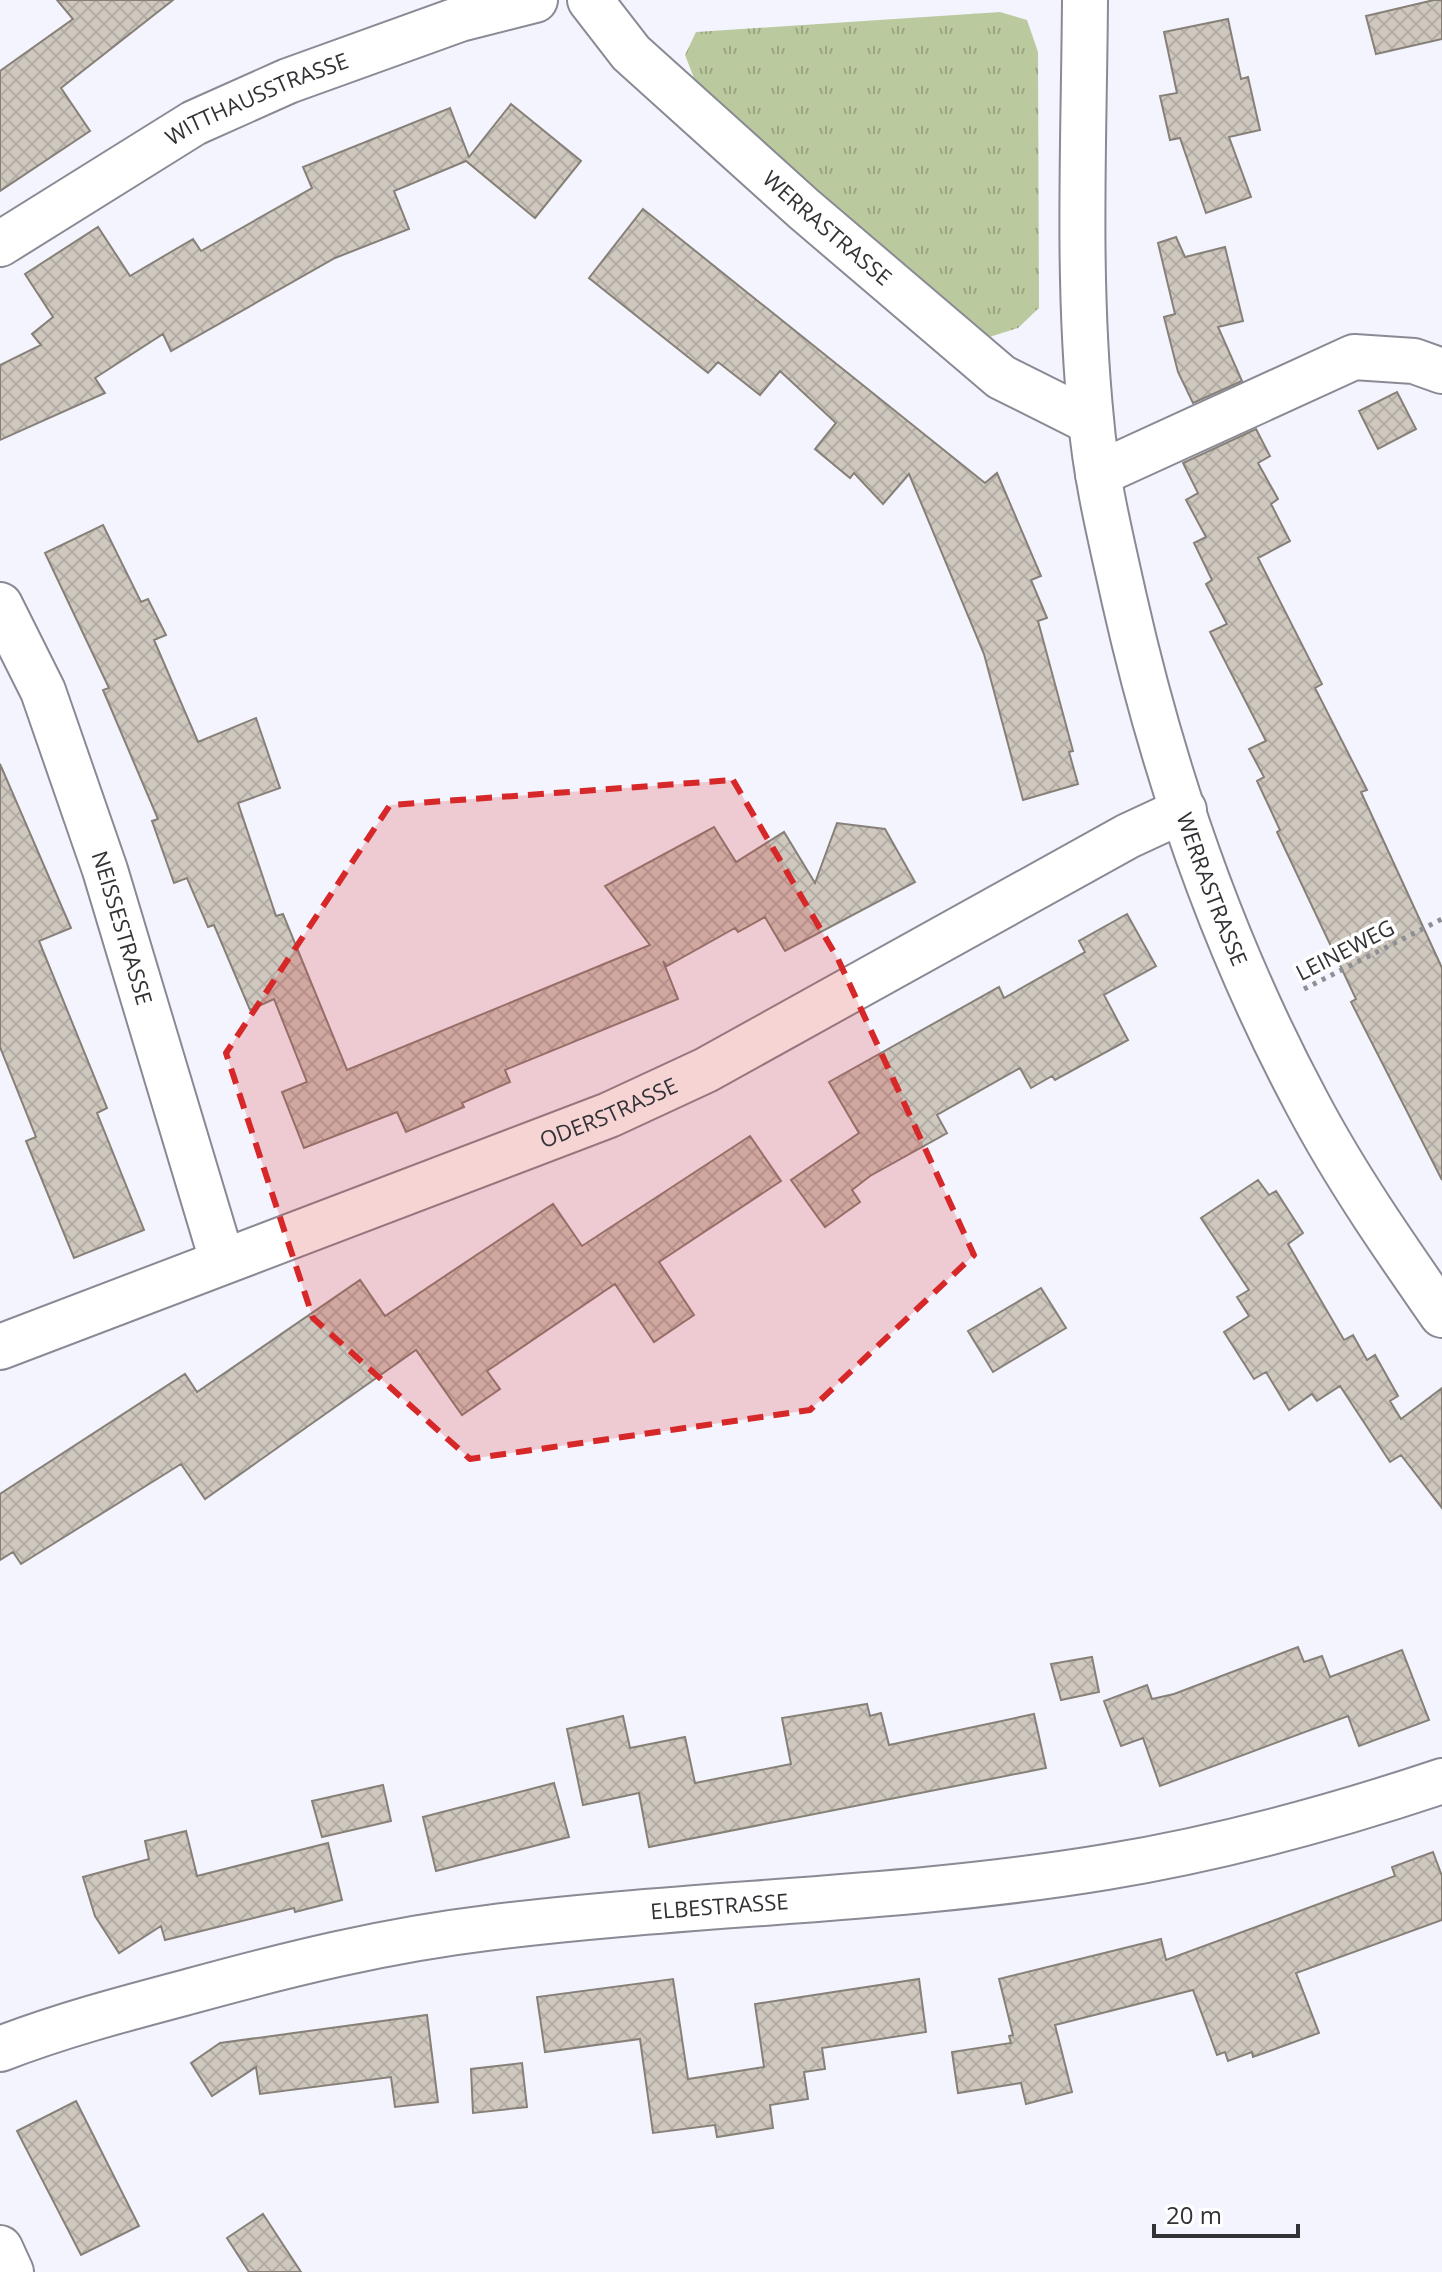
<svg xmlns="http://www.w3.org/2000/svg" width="1442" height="2272" font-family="'Open Sans',sans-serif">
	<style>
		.park { fill: url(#park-tufts) }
		.building { fill: url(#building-cross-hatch); stroke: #878078; stroke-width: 2 }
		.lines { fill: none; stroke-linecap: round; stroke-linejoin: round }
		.minor-casing { stroke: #898a94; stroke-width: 48 }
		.path { stroke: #8e8e95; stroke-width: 5; stroke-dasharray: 4 6; stroke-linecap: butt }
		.minor { stroke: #fff; stroke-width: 44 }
		.marked { fill: #d62828; fill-opacity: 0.2; stroke: #d62828; stroke-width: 6; stroke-dasharray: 16 10; stroke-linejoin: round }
		.labels { text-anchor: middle; stroke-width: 7; stroke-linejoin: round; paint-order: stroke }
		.street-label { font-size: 22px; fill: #323236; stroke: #fff }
	</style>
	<defs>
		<pattern id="park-tufts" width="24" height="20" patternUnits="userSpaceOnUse" patternTransform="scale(2)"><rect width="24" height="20" fill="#bbca9e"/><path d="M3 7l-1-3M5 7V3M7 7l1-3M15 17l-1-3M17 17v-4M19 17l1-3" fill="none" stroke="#99a582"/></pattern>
		<pattern id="building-cross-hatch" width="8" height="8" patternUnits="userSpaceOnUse" patternTransform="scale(2)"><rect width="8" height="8" fill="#cfc8bf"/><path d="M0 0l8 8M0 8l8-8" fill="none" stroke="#b2aca5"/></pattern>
	</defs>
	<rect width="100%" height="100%" fill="#f4f4fe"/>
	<path class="park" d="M 1000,12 L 1027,20 L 1038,52 L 1039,308 L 1018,328 L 983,339 L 949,317 L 694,78 L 685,55 L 696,32 Z"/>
	<path class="building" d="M 57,0 L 173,0 L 61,88 L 90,131 L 0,191 L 0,71 L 73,19 Z
		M 1434,0 L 1442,0 L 1442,39 L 1376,54 L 1366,16 Z
		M 1228,19 L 1241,79 L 1248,77 L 1260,130 L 1229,137 L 1251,197 L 1206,213 L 1180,138 L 1170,140 L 1160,96 L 1177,93 L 1164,32 Z
		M 511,104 L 581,161 L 535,218 L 466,161 L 394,191 L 409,229 L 335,258 L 171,351 L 163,334 L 95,378 L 105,393 L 0,440 L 0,365 L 41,345 L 32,334 L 53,317 L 25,274 L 98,227 L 130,276 L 193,239 L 201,251 L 312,188 L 303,167 L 450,108 L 469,157 Z
		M 643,209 L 985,483 L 997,473 L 1041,576 L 1031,580 L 1047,618 L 1038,621 L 1073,751 L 1069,752 L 1078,784 L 1023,800 L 984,654 L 909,474 L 883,504 L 854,473 L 850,478 L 815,449 L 836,423 L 780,371 L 760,395 L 718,362 L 708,373 L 589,278 Z
		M 1176,237 L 1185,257 L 1225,247 L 1243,321 L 1218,327 L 1242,381 L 1193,403 L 1178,372 L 1164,317 L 1175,314 L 1158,243 Z
		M 1397,392 L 1416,429 L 1378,449 L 1359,411 Z
		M 1256,429 L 1270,456 L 1258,463 L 1278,499 L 1271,504 L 1290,541 L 1258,558 L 1322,684 L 1315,688 L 1367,790 L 1361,792 L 1442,968 L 1442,1180 L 1351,1002 L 1356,999 L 1277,832 L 1280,830 L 1257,781 L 1264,777 L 1249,749 L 1266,741 L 1210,632 L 1227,624 L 1206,584 L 1212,580 L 1194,543 L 1206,537 L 1186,500 L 1198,493 L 1183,463 Z
		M 103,525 L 141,602 L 148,599 L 166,635 L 154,640 L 198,742 L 256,718 L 280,788 L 238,803 L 276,916 L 283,914 L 347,1070 L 650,945 L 605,886 L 714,827 L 736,862 L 784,832 L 815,883 L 837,823 L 885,829 L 915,882 L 785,951 L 765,917 L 738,932 L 735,928 L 667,966 L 663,961 L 678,999 L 505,1070 L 510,1082 L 462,1103 L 464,1107 L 406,1132 L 397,1112 L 304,1148 L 282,1092 L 307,1082 L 274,999 L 250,1010 L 214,925 L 208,927 L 187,878 L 174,883 L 152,821 L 158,819 L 103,690 L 109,688 L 45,553 Z
		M 0,764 L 71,928 L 39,941 L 107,1108 L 97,1113 L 144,1230 L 74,1258 L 26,1141 L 36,1137 L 0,1047 Z
		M 1127,914 L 1156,966 L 1104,995 L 1128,1040 L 1055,1080 L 1052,1076 L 1031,1088 L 1020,1068 L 937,1115 L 947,1133 L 870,1176 L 852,1190 L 860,1202 L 825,1227 L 791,1180 L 859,1133 L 829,1082 L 999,987 L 1004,998 L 1085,952 L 1079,941 Z
		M 750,1136 L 781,1181 L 659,1262 L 694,1315 L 654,1342 L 615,1284 L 487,1371 L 500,1389 L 462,1415 L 416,1350 L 205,1499 L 181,1464 L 21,1564 L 13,1552 L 0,1560 L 0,1494 L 185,1374 L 197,1392 L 360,1280 L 385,1316 L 553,1204 L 582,1246 Z
		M 1258,1180 L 1269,1195 L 1276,1191 L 1303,1233 L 1288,1244 L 1344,1340 L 1353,1335 L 1367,1360 L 1375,1355 L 1398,1396 L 1390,1401 L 1401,1419 L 1442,1388 L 1442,1508 L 1401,1455 L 1390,1462 L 1340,1386 L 1317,1401 L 1312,1394 L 1289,1410 L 1266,1372 L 1254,1379 L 1224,1332 L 1249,1316 L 1237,1297 L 1249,1290 L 1201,1218 Z
		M 1041,1288 L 1066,1328 L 993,1372 L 968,1331 Z
		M 1298,1647 L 1304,1662 L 1322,1656 L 1330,1677 L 1402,1650 L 1429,1720 L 1359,1746 L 1348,1716 L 1160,1786 L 1143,1738 L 1121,1746 L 1104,1701 L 1147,1685 L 1152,1699 L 1174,1694 Z
		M 1092,1657 L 1099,1692 L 1061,1700 L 1051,1664 Z
		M 867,1704 L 870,1716 L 881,1713 L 889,1745 L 1034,1714 L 1046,1768 L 649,1847 L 639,1793 L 583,1805 L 567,1729 L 623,1716 L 630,1748 L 685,1737 L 695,1783 L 791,1764 L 782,1718 Z
		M 554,1783 L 569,1837 L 436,1871 L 423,1817 Z
		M 383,1785 L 391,1821 L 322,1837 L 312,1801 Z
		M 186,1831 L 197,1876 L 328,1843 L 342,1900 L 295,1912 L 294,1908 L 165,1940 L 161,1926 L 119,1953 L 95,1916 L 83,1877 L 149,1859 L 145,1841 Z
		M 1433,1852 L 1442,1876 L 1442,1920 L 1296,1973 L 1319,2033 L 1253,2057 L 1252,2052 L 1228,2061 L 1225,2052 L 1217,2055 L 1193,1990 L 1055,2025 L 1072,2092 L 1026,2104 L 1021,2083 L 958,2093 L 952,2052 L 1011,2043 L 1009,2036 L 1013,2035 L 999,1979 L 1161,1939 L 1166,1960 L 1395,1876 L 1392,1867 Z
		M 673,1979 L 688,2079 L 764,2067 L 755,2004 L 919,1979 L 926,2032 L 822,2048 L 825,2069 L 804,2072 L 808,2099 L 770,2105 L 773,2128 L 717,2137 L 715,2125 L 653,2133 L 640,2039 L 545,2052 L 537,1997 Z
		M 427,2015 L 438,2102 L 395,2107 L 391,2077 L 260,2094 L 256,2067 L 212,2096 L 191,2063 L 220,2043 Z
		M 522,2063 L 527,2107 L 473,2113 L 471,2069 Z
		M 76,2101 L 139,2226 L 81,2255 L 17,2131 Z
		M 263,2214 L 301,2272 L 249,2272 L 227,2238 Z"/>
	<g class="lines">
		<defs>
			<g id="minor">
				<path id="s1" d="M 590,0 L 631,53 L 804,209 L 1001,377 L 1091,422"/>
				<path id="s2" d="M 1085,0 C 1084,140 1077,280 1091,419 C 1096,479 1111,539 1124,598 C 1163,771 1223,946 1307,1103 C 1346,1177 1394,1246 1442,1315"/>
				<path id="s3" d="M 0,244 L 194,123 L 288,81 L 460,19 L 535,0"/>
				<path d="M 1098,474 L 1354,357 L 1414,361 L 1442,371"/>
				<path id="s4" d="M 0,605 L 43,691 L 105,870 L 222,1260"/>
				<path id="s5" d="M 0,1347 L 609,1115 L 706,1070 L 1128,836 L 1184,810"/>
				<path id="s6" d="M 0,2049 C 62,2025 127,2008 191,1991 C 289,1964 387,1940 487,1928 C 693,1902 901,1901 1106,1867 C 1221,1848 1332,1818 1442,1781"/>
				<path d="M 0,2248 L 11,2272"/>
			</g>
		</defs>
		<use href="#minor" class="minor-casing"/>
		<path class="path" d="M 1304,989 L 1442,919"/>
		<use href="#minor" class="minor"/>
	</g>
	<path class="marked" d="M 733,780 L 838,959 L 974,1255 L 810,1410 L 470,1459 L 313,1318 L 226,1053 L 390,805 Z"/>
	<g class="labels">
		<g class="street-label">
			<text dy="8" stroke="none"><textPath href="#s3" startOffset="296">WITTHAUSSTRASSE</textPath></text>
			<text dy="8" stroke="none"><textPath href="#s1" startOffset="330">WERRASTRASSE</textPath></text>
			<text dy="8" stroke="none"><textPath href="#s2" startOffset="906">WERRASTRASSE</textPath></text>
			<text dy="8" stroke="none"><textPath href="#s4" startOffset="346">NEISSESTRASSE</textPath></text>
			<text transform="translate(1345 950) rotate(-27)" y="8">LEINEWEG</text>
			<text dy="8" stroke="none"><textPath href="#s5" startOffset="652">ODERSTRASSE</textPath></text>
			<text dy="8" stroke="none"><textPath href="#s6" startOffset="736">ELBESTRASSE</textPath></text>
		</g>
	</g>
	<path d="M1154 2224v12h144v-12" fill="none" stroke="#323236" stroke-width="4"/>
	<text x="1166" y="2224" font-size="24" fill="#323236" stroke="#ffffff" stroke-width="6" paint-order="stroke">20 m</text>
</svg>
